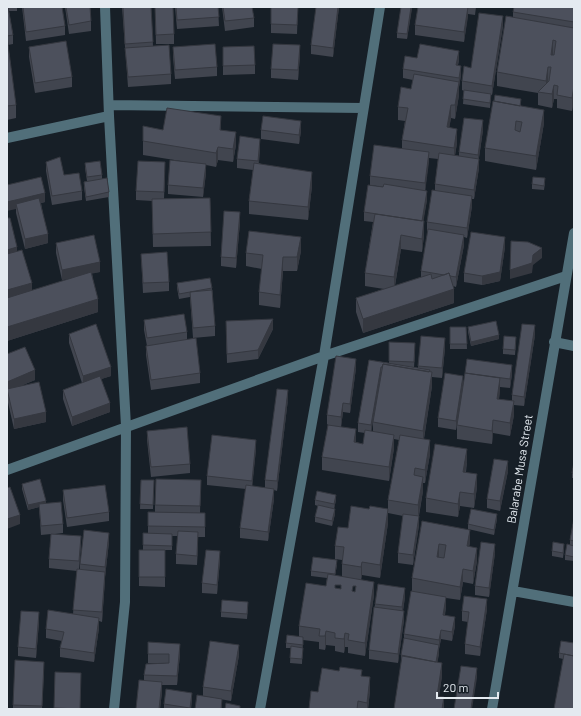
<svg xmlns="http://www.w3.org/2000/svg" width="581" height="716" font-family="Barlow,sans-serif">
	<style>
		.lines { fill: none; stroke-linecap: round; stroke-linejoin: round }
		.minor { stroke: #516f7a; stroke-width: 10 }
		.wall { fill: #41454f; fill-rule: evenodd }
		.shaded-wall { fill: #353840 }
		.building { fill: #4c505c; stroke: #353840; fill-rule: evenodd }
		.labels { text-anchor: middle; stroke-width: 3.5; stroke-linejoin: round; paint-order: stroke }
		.street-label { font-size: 12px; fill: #e4eaf0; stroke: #171f27 }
	</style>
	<rect width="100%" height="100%" fill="#171f27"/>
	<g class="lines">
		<path class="minor" d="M 105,7 L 109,116 L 126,426 L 125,602 L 114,709
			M 109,105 L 363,108
			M 7,138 L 109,116
			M 554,342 L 574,346
			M 7,470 L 324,356 L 566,276
			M 513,591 L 574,602
			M 260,709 L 324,356 L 380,7
			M 492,709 L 574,233"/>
	</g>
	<path class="wall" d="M 7,7 L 17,7 L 17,11 L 9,11 L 13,35 L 13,44 L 8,45 L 16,105 L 16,118 L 7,120 Z
		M 22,7 L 62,7 L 65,26 L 65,35 L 26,41 Z
		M 65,7 L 90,7 L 91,21 L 91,31 L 69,34 Z
		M 122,7 L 151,7 L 153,46 L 171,74 L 171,84 L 128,87 Z
		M 155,7 L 174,34 L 174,44 L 156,44 Z
		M 175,7 L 218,7 L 219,26 L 177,29 Z
		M 222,7 L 252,7 L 254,18 L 254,27 L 225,31 Z
		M 298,7 L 297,34 L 271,33 L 271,24 Z
		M 339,7 L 333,57 L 311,54 L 311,45 Z
		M 412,7 L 407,39 L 397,38 L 397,33 Z
		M 418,7 L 476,7 L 475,15 L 468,14 L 464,42 L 415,35 L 415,25 Z
		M 574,7 L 574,99 L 572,111 L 557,108 L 557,99 L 554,99 L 552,108 L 538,105 L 538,93 L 497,86 L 497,72 L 513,17 L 513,12 Z
		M 503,26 L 492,95 L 491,95 L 490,108 L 463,104 L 464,91 L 462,90 L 462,81 L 471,68 Z
		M 29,47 L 72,77 L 72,87 L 35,93 L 29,57 Z
		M 173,47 L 217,67 L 217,76 L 175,79 L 173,57 Z
		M 223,47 L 255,65 L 255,74 L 223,75 Z
		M 300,55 L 298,80 L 271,78 L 271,69 Z
		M 417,58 L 459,60 L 458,65 L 461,75 L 459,87 L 459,95 L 455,119 L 451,118 L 449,128 L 457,143 L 455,155 L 459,156 L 459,152 L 483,130 L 479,158 L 479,168 L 474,199 L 472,199 L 472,206 L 467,238 L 464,237 L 464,245 L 456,287 L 453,286 L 454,303 L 363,333 L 356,312 L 356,298 L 384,289 L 365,286 L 365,273 L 373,222 L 364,221 L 364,212 L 384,187 L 370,185 L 370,176 L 402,149 L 402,140 L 405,121 L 398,120 L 398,107 L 411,89 L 413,80 L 403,78 L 403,69 ZM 429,158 L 438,159 L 435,184 L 435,190 L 427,222 L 427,231 L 428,231 L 421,271 L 421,277 L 395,286 L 401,249 L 422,252 L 424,235 L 423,221 L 427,200 L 425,191 Z
		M 521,104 L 521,106 L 544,123 L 536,170 L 485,161 L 485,148 Z
		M 143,126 L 163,130 L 221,130 L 236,145 L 233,162 L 218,160 L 216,167 L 206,165 L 206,173 L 203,197 L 168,194 L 168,185 L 187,162 L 143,155 Z
		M 261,130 L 301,131 L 299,144 L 261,139 Z
		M 260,148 L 259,163 L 312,186 L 308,220 L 249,214 L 249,201 L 253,170 L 237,168 L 237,159 Z
		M 46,162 L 82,191 L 82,200 L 52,205 L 46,171 Z
		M 85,163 L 102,175 L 102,179 L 109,192 L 109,197 L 86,201 L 84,187 L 84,182 L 87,181 L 85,168 Z
		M 165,172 L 164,199 L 210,198 L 211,246 L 153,247 L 152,201 L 136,200 L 136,191 Z
		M 545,183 L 544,190 L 532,189 L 532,184 Z
		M 7,185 L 45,202 L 41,203 L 48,243 L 25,249 L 16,213 L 16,209 Z
		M 240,222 L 236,268 L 221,266 L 221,257 Z
		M 56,243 L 100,272 L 92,273 L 98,312 L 7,341 L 17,251 L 32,291 L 75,277 L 62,280 L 56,253 Z
		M 505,247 L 500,281 L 482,285 L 464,282 L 464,273 Z
		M 301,251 L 297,271 L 283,271 L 280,308 L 259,305 L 259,292 L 262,269 L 246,266 L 246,253 Z
		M 141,254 L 169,282 L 169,291 L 143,293 Z
		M 177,283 L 212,288 L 215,326 L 215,336 L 193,338 L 190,297 L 179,299 L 177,288 Z
		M 144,320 L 187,332 L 187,340 L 200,373 L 200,383 L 151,390 L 146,355 L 146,346 L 147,346 L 144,330 Z
		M 450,327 L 466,327 L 467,349 L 450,349 Z
		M 468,327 L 499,339 L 471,346 L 468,332 Z
		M 273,329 L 258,359 L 227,363 L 226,330 Z
		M 69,334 L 111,376 L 101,379 L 110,412 L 72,426 L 63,399 L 63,390 L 82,383 L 69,343 Z
		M 535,335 L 524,406 L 514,405 L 514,415 L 510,436 L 493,433 L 492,444 L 457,439 L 457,425 L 465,374 L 512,374 L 510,388 L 500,387 L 499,399 L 512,401 L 512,395 Z
		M 389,342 L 415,352 L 414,368 L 418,368 L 418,366 L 445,348 L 442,378 L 432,377 L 432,386 L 424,439 L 430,454 L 425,483 L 423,483 L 423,491 L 419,516 L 419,525 L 413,565 L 398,563 L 398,553 L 403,516 L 388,513 L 388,523 L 380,578 L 362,575 L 361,580 L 374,595 L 365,656 L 348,653 L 348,647 L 345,647 L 344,653 L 335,651 L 335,646 L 326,645 L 325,650 L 319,649 L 319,642 L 303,640 L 302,664 L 290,663 L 291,648 L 286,648 L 286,643 L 299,637 L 299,626 L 326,586 L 327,578 L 311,576 L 311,571 L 337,565 L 335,576 L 342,577 L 342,560 L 335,559 L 335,546 L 348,528 L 369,509 L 388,509 L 388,500 L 399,440 L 394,439 L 394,448 L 389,481 L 322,470 L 322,457 L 328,425 L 327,424 L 327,415 L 356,368 L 350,413 L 343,412 L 341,427 L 356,442 L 363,444 L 365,433 L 358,432 L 358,423 L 369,360 L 389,363 ZM 379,391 L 373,422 L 373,432 L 371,431 ZM 335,585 L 341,585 L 341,589 L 335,588 ZM 353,586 L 356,586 L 355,592 L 352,591 Z
		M 516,342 L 515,355 L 503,354 L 503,349 Z
		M 7,354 L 35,380 L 18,387 L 46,422 L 14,429 L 7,398 Z
		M 463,385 L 456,430 L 438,427 L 438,418 Z
		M 288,399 L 277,491 L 274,490 L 274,499 L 268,541 L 240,538 L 240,528 L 246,489 L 207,485 L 207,476 L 256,449 L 252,486 L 265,488 L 265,480 Z
		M 147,431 L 190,464 L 190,473 L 151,477 L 147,440 Z
		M 467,462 L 466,472 L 477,487 L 474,508 L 460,506 L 458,517 L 426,512 L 426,498 Z
		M 574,462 L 574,478 L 572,478 L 572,473 Z
		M 508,471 L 500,511 L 487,508 L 487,499 Z
		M 141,480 L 154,480 L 153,509 L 140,509 Z
		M 201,480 L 200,513 L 205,523 L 205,537 L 198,537 L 197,565 L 176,564 L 176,554 L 178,536 L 172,536 L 172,550 L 143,550 L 143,533 L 148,533 L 148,512 L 155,512 L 155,505 Z
		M 22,484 L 46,503 L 63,524 L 63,533 L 55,534 L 81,545 L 79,569 L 80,569 L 80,564 L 109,542 L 105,577 L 102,622 L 99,621 L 99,628 L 94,662 L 60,657 L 60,648 L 62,641 L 46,638 L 46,629 L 73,614 L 77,571 L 49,568 L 49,559 L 51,534 L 41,535 L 39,507 L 28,510 L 22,489 Z
		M 63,490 L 109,512 L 109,521 L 67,527 L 63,500 Z
		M 315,500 L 336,500 L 334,509 L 335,514 L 332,526 L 315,522 L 315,517 L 318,506 L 315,505 Z
		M 574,518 L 574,561 L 565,560 L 565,555 L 570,545 L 570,540 Z
		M 497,519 L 494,535 L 468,529 L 468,524 Z
		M 422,521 L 470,543 L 469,546 L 477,561 L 473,584 L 463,582 L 460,600 L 446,598 L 446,607 L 445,615 L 455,626 L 452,641 L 441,639 L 439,649 L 439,654 L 437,662 L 442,676 L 439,696 L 444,709 L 401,659 L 401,655 L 404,642 L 404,634 L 412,592 L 412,578 Z
		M 564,549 L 563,558 L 552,556 L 552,551 Z
		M 139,550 L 165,550 L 165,587 L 139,586 Z
		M 495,553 L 489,597 L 475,595 L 475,586 Z
		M 220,560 L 217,594 L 202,593 L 202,583 Z
		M 405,597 L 403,611 L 404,620 L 398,663 L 369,659 L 369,650 L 375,604 Z
		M 248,607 L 247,619 L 221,617 L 221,612 Z
		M 487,609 L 480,656 L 465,654 L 465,644 L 468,622 L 462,621 L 462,611 Z
		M 39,622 L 36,658 L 18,656 L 18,647 Z
		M 574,643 L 563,659 L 559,658 L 559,653 Z
		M 148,654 L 180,654 L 177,685 L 162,685 L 162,692 L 160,709 L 136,709 L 144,681 L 144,675 L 167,663 L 148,663 Z
		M 239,655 L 231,701 L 203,696 L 203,687 Z
		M 44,671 L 42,709 L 13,709 L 13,705 Z
		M 362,676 L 370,691 L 368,709 L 309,709 L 311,691 L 318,692 Z
		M 192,698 L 191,709 L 164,709 L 164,704 Z"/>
	<path class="shaded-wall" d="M 338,7 L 339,7 L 333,57 L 333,48 Z
		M 411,7 L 412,9 L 407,39 L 407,34 Z
		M 468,7 L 468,17 L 464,42 L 464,32 Z
		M 503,16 L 503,26 L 492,95 L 492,86 Z
		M 553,40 L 553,54 L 551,68 L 551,55 Z
		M 300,45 L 300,55 L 298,80 L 298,70 Z
		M 459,51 L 459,60 L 456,75 L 456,65 Z
		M 461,66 L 461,75 L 459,87 L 459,95 L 455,119 L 455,105 Z
		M 548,67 L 548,80 L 546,94 L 546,81 Z
		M 554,85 L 554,99 L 552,108 L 552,94 Z
		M 574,86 L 574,99 L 572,111 L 572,98 Z
		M 451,105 L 451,118 L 447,141 L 447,127 Z
		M 544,110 L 544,123 L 536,170 L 536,156 Z
		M 221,116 L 221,129 L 220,143 L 220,130 Z
		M 483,120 L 483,130 L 478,164 L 478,155 Z
		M 301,121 L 301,131 L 299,144 L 299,135 Z
		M 457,129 L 457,143 L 454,162 L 454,148 Z
		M 236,132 L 236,145 L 233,162 L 233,149 Z
		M 260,139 L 260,148 L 258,170 L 258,161 Z
		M 218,147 L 218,160 L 216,167 L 216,153 Z
		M 429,152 L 429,162 L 425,193 L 425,183 Z
		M 479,159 L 479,168 L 474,199 L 474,190 Z
		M 206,164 L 206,173 L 203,197 L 203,188 Z
		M 312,172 L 312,186 L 308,220 L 308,207 Z
		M 427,191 L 427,200 L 422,230 L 422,221 Z
		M 45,193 L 45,202 L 17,209 L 16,204 L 16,209 L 7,211 L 7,202 Z
		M 472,196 L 472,206 L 467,238 L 467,228 Z
		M 240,212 L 240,222 L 236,268 L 236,258 Z
		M 424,221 L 424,235 L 422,252 L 422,239 Z
		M 48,234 L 48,243 L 25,249 L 25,239 Z
		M 401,235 L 401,249 L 394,291 L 394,277 Z
		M 464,235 L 464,245 L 456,287 L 456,277 Z
		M 301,237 L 301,251 L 297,271 L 297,257 Z
		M 505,237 L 505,247 L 500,281 L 482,285 L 482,276 Z
		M 17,247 L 17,257 L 7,259 L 7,250 Z
		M 542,248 L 542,258 L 533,265 L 532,273 L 510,279 L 510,270 L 533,255 Z
		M 283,257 L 283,271 L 280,308 L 280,295 Z
		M 100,262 L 100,272 L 62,280 L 62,270 Z
		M 32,283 L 32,292 L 7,300 L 7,290 Z
		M 454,289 L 454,303 L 363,333 L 363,319 Z
		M 98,299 L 98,312 L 7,341 L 7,327 Z
		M 273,319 L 273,329 L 258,359 L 258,350 Z
		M 535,325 L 535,335 L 524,406 L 524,397 Z
		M 499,335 L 499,339 L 471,346 L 471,342 Z
		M 445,338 L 445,348 L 442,378 L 442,368 Z
		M 356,359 L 356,368 L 350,413 L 350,404 Z
		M 512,365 L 512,374 L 510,388 L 510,379 Z
		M 111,367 L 111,376 L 83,385 L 83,376 Z
		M 381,367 L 381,377 L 371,434 L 371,425 Z
		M 35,370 L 35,380 L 8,391 L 7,389 L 7,391 L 7,382 Z
		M 432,372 L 432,386 L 423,444 L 423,431 Z
		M 463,376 L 463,385 L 456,430 L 456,421 Z
		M 500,378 L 500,392 L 497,412 L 497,399 Z
		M 288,390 L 288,399 L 277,491 L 277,481 Z
		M 514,401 L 514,415 L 510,436 L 510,423 Z
		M 110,403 L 110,412 L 72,426 L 72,417 Z
		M 343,403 L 343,412 L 341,427 L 341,417 Z
		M 46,412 L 46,422 L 14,429 L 14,419 Z
		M 493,420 L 493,433 L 492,444 L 492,431 Z
		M 356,429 L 356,442 L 354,442 Z
		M 394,435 L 394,448 L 389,481 L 389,467 Z
		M 256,440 L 256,449 L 252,490 L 252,481 Z
		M 430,440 L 430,454 L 425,483 L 425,470 Z
		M 467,449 L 467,462 L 463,485 L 463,472 Z
		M 508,461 L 508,471 L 500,511 L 500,501 Z
		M 477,474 L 477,487 L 474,508 L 474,494 Z
		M 423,477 L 423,491 L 418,519 L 418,505 Z
		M 274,489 L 274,499 L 268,541 L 268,532 Z
		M 460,492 L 460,506 L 458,517 L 458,504 Z
		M 336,495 L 336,500 L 334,509 L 334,504 Z
		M 46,501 L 46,506 L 39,504 L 39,507 L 28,510 L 28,505 Z
		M 335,509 L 335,514 L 332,526 L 332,521 Z
		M 388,509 L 388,523 L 380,578 L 380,565 Z
		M 497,514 L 497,519 L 494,535 L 494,530 Z
		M 20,515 L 20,524 L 7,529 L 7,519 Z
		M 419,516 L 419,525 L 413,565 L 413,555 Z
		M 470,530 L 470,543 L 467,560 L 467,546 Z
		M 198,532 L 198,542 L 197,565 L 197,556 Z
		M 109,533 L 109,542 L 105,577 L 105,567 Z
		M 81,536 L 81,545 L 79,571 L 79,561 Z
		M 439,544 L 439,557 L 437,557 Z
		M 495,544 L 495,553 L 489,597 L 489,588 Z
		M 477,548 L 477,561 L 473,584 L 473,571 Z
		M 220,551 L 220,560 L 217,594 L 217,585 Z
		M 362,562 L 362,575 L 361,580 L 361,567 Z
		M 463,569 L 463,582 L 460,600 L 460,587 Z
		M 105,572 L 105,581 L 102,622 L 102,612 Z
		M 374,582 L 374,595 L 365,656 L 365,643 Z
		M 405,588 L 405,597 L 402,616 L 402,607 Z
		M 446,597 L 446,607 L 443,624 L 443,615 Z
		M 487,599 L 487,609 L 480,656 L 480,647 Z
		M 404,611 L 404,620 L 398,663 L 398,654 Z
		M 39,612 L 39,622 L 36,658 L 36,649 Z
		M 455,617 L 455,626 L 452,641 L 452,632 Z
		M 99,618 L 99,628 L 94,662 L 94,653 Z
		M 441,630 L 441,639 L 439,649 L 439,640 Z
		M 326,631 L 326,645 L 325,650 L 325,636 Z
		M 345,633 L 345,647 L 344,653 L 344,639 Z
		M 180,644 L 180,654 L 177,685 L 177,676 Z
		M 239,645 L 239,655 L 231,701 L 231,691 Z
		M 439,645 L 439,654 L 436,671 L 436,662 Z
		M 442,663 L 442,676 L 437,709 L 437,696 Z
		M 477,668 L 477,678 L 472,709 L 471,709 Z
		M 370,677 L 370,691 L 368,709 L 367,709 L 367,703 Z
		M 162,682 L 162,692 L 160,709 L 159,709 Z
		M 192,693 L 192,698 L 191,709 L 190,709 Z
		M 444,697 L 444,709 L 442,709 Z
		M 222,699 L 222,709 L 221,709 Z"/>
	<path class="building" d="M 7,7 L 8,7 L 13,35 L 7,36 Z
		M 23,7 L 62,7 L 65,26 L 26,32 Z
		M 66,7 L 90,7 L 91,21 L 69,25 Z
		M 123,7 L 151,7 L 153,42 L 125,44 Z
		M 155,7 L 173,7 L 174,34 L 156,35 Z
		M 176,7 L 218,7 L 219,17 L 177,20 Z
		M 223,7 L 252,7 L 254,18 L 225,21 Z
		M 271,7 L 298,7 L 297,25 L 271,24 Z
		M 316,7 L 338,7 L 333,48 L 311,45 Z
		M 401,7 L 411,7 L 407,34 L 397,33 Z
		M 418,7 L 468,7 L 464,32 L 415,25 Z
		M 514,7 L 574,7 L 574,22 L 513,12 Z
		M 479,13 L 503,16 L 492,86 L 462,81 L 464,66 L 471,68 Z
		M 506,16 L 574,28 L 574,86 L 572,98 L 557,95 L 558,86 L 554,85 L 552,94 L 538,92 L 549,81 L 551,67 L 548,67 L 546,81 L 497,72 ZM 553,40 L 556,41 L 554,55 L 551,55 Z
		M 7,37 L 16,105 L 7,106 Z
		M 66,41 L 72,77 L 35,83 L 29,47 Z
		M 215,44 L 217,67 L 175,70 L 173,47 Z
		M 273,44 L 300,45 L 298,70 L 271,69 Z
		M 420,44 L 459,51 L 456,65 L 461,66 L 459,78 L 403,69 L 405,56 L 417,58 Z
		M 169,45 L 171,74 L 128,77 L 125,48 Z
		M 254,46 L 255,65 L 223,66 L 223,47 Z
		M 414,74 L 459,82 L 455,105 L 451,105 L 447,127 L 457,129 L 454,148 L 402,140 L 408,108 L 398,107 L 401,87 L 411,89 Z
		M 464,90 L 491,94 L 490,103 L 463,99 Z
		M 495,95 L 521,99 L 520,106 L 494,101 Z
		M 493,101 L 544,110 L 536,156 L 485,148 ZM 516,121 L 522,122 L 520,132 L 515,130 Z
		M 167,108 L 221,116 L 220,130 L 236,132 L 233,149 L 218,147 L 216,153 L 143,141 L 143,126 L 163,130 Z
		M 263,116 L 301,121 L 299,135 L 261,130 Z
		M 464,118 L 483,120 L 478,155 L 459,152 Z
		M 240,136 L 260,139 L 258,161 L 237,159 Z
		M 374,145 L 429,152 L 425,183 L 370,176 Z
		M 439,153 L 479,159 L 474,190 L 435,184 Z
		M 60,157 L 64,175 L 79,173 L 82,191 L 52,196 L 46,162 Z
		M 170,160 L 206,164 L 203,188 L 168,185 Z
		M 100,161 L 102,175 L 87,177 L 85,163 Z
		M 138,161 L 165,162 L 164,192 L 136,191 Z
		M 254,163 L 312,172 L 308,207 L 249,201 Z
		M 41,177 L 45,193 L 7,202 L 7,185 Z
		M 533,177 L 545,178 L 544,186 L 532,184 Z
		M 107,178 L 109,192 L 86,197 L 84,182 Z
		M 384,184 L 427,191 L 422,221 L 364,212 L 368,185 L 383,187 Z
		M 432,190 L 472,196 L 467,228 L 427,222 Z
		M 39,198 L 48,234 L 25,239 L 16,204 Z
		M 210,198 L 211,232 L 153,234 L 152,199 Z
		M 224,211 L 240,212 L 236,258 L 221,257 Z
		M 375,214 L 424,221 L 422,239 L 401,235 L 394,277 L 365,273 Z
		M 7,218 L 10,218 L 17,247 L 7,250 Z
		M 428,229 L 464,235 L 456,277 L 450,276 L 449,273 L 444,275 L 421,271 Z
		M 249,231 L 301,237 L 297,257 L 283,257 L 280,295 L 259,292 L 263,255 L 246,253 Z
		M 471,232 L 505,237 L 500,272 L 482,276 L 464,273 Z
		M 94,235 L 100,262 L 62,270 L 56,243 Z
		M 511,241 L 528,242 L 542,248 L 533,255 L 532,263 L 510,270 Z
		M 22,250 L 32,283 L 7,290 L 7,254 Z
		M 167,252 L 169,282 L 143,283 L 141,254 Z
		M 91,272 L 98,299 L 7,327 L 7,298 Z
		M 449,273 L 454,289 L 363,319 L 356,298 L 431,274 L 432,279 Z
		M 210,278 L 212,288 L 179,294 L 177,283 Z
		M 212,290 L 215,326 L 193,328 L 190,292 Z
		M 184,314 L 187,332 L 147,338 L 144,320 Z
		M 273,319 L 258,350 L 227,354 L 226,321 Z
		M 496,321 L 499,335 L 471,342 L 468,327 Z
		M 96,324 L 111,367 L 83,376 L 69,334 Z
		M 522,324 L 535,325 L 524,397 L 512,395 Z
		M 450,327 L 466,327 L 467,344 L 450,344 Z
		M 421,336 L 445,338 L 442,368 L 418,366 Z
		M 504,336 L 516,337 L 515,350 L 503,349 Z
		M 196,338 L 200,373 L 151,380 L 146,346 Z
		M 389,342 L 415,343 L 414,362 L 389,361 Z
		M 25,347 L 35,370 L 7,382 L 7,354 Z
		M 336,356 L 356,359 L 350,404 L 343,403 L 341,417 L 327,415 Z
		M 467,359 L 512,365 L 510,379 L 465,373 Z
		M 369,360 L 430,370 L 429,372 L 383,364 L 382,367 L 381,367 L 371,425 L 358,423 Z
		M 383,364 L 432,372 L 423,431 L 373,422 Z
		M 445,373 L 463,376 L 456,421 L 438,418 Z
		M 465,373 L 500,378 L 497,399 L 514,401 L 510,423 L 493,420 L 492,431 L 457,425 Z
		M 100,376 L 110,403 L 72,417 L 63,390 Z
		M 39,382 L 46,412 L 14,419 L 7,389 Z
		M 277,389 L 288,390 L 277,481 L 265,480 Z
		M 328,425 L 356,429 L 354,442 L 363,444 L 365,430 L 394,435 L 389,467 L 322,457 Z
		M 187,427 L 190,464 L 151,467 L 147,431 Z
		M 212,435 L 256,440 L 252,481 L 207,476 Z
		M 400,435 L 430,440 L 425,470 L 415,468 L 414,475 L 423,477 L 418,505 L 388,500 Z
		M 435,444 L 467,449 L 463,472 L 477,474 L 474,494 L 460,492 L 458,504 L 426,498 Z
		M 494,459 L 508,461 L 500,501 L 487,499 Z
		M 574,462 L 574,474 L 572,473 Z
		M 40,479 L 46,501 L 28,505 L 22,484 Z
		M 156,479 L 201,480 L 200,506 L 155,505 Z
		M 141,480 L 154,480 L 153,505 L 140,504 Z
		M 105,485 L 109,512 L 67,518 L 63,490 Z
		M 246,485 L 274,489 L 268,532 L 240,528 Z
		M 10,487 L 20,515 L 7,519 L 7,488 Z
		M 317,491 L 336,495 L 334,504 L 315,500 Z
		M 61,502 L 63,524 L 41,526 L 39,504 Z
		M 318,505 L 335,509 L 332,521 L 315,517 Z
		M 351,506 L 369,509 L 370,506 L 388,509 L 380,565 L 362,562 L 361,567 L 342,564 L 344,547 L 335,546 L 338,527 L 348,528 Z
		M 471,509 L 497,514 L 494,530 L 468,524 Z
		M 148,512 L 205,513 L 205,527 L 148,526 Z
		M 403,514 L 419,516 L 413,555 L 398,553 Z
		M 574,518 L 574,541 L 570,540 Z
		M 422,521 L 470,530 L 467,546 L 477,548 L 473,571 L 463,569 L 460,587 L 412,578 ZM 439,544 L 446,545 L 444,558 L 437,557 Z
		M 84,530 L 109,533 L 105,567 L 80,564 Z
		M 178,531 L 198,532 L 197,556 L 176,554 Z
		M 143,533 L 172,534 L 172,546 L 143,545 Z
		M 51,534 L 81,536 L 79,561 L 49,559 Z
		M 481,542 L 495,544 L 489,588 L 475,586 Z
		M 553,542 L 564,544 L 563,553 L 552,551 Z
		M 567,544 L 574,546 L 574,557 L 565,555 Z
		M 139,550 L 165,550 L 165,577 L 139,577 Z
		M 206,550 L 220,551 L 217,585 L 202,583 Z
		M 313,557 L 337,560 L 335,574 L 311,571 Z
		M 77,569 L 105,572 L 102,612 L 73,610 Z
		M 328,574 L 374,582 L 365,643 L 348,640 L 349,634 L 345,633 L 344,639 L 335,638 L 335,633 L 326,631 L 325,636 L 319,636 L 320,629 L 299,626 L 306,583 L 326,586 ZM 335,585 L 341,585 L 341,589 L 335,588 ZM 353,586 L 356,586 L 355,592 L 352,591 Z
		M 378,584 L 405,588 L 402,607 L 375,604 Z
		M 411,591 L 446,597 L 443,615 L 455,617 L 452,632 L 441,630 L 439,640 L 404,634 Z
		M 464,596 L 487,599 L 480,647 L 465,644 L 469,612 L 462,611 Z
		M 222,600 L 248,602 L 247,614 L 221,612 Z
		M 374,607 L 404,611 L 398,654 L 369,650 Z
		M 48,610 L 99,618 L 94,653 L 60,648 L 64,632 L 46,629 Z
		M 21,611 L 39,612 L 36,649 L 18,647 Z
		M 287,635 L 303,637 L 303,645 L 286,643 Z
		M 404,638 L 439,645 L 436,662 L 401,655 Z
		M 210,641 L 239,645 L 231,691 L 203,687 Z
		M 561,641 L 574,643 L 574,656 L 559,653 Z
		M 148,642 L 180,644 L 177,676 L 144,675 L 146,664 L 169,663 L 169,654 L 148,654 Z
		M 291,646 L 303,648 L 302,659 L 290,658 Z
		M 564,654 L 574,656 L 574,709 L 554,709 Z
		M 402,656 L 442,663 L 437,696 L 444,697 L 442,709 L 394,709 Z
		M 15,660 L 44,662 L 42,706 L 13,705 Z
		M 461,666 L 477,668 L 471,709 L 454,709 Z
		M 340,667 L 362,670 L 361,676 L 370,677 L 367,703 L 358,701 L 357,709 L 309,709 L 311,691 L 318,692 L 322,668 L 339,671 Z
		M 55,672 L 81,673 L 80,709 L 54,708 Z
		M 139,680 L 162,682 L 159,709 L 136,709 Z
		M 166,689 L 192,693 L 190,708 L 164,704 Z
		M 197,695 L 222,699 L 221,709 L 195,709 Z
		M 226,703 L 240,706 L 240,709 L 225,709 Z"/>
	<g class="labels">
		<g class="street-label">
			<text transform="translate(520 469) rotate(-81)" y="4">Balarabe Musa Street</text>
		</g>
	</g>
	<rect width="581" height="716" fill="none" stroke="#e4eaf0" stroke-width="16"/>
	<path d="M437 692v6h61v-6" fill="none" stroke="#e4eaf0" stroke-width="2"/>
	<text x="443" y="692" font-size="12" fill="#e4eaf0" stroke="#171f27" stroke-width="3" paint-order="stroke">20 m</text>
</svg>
